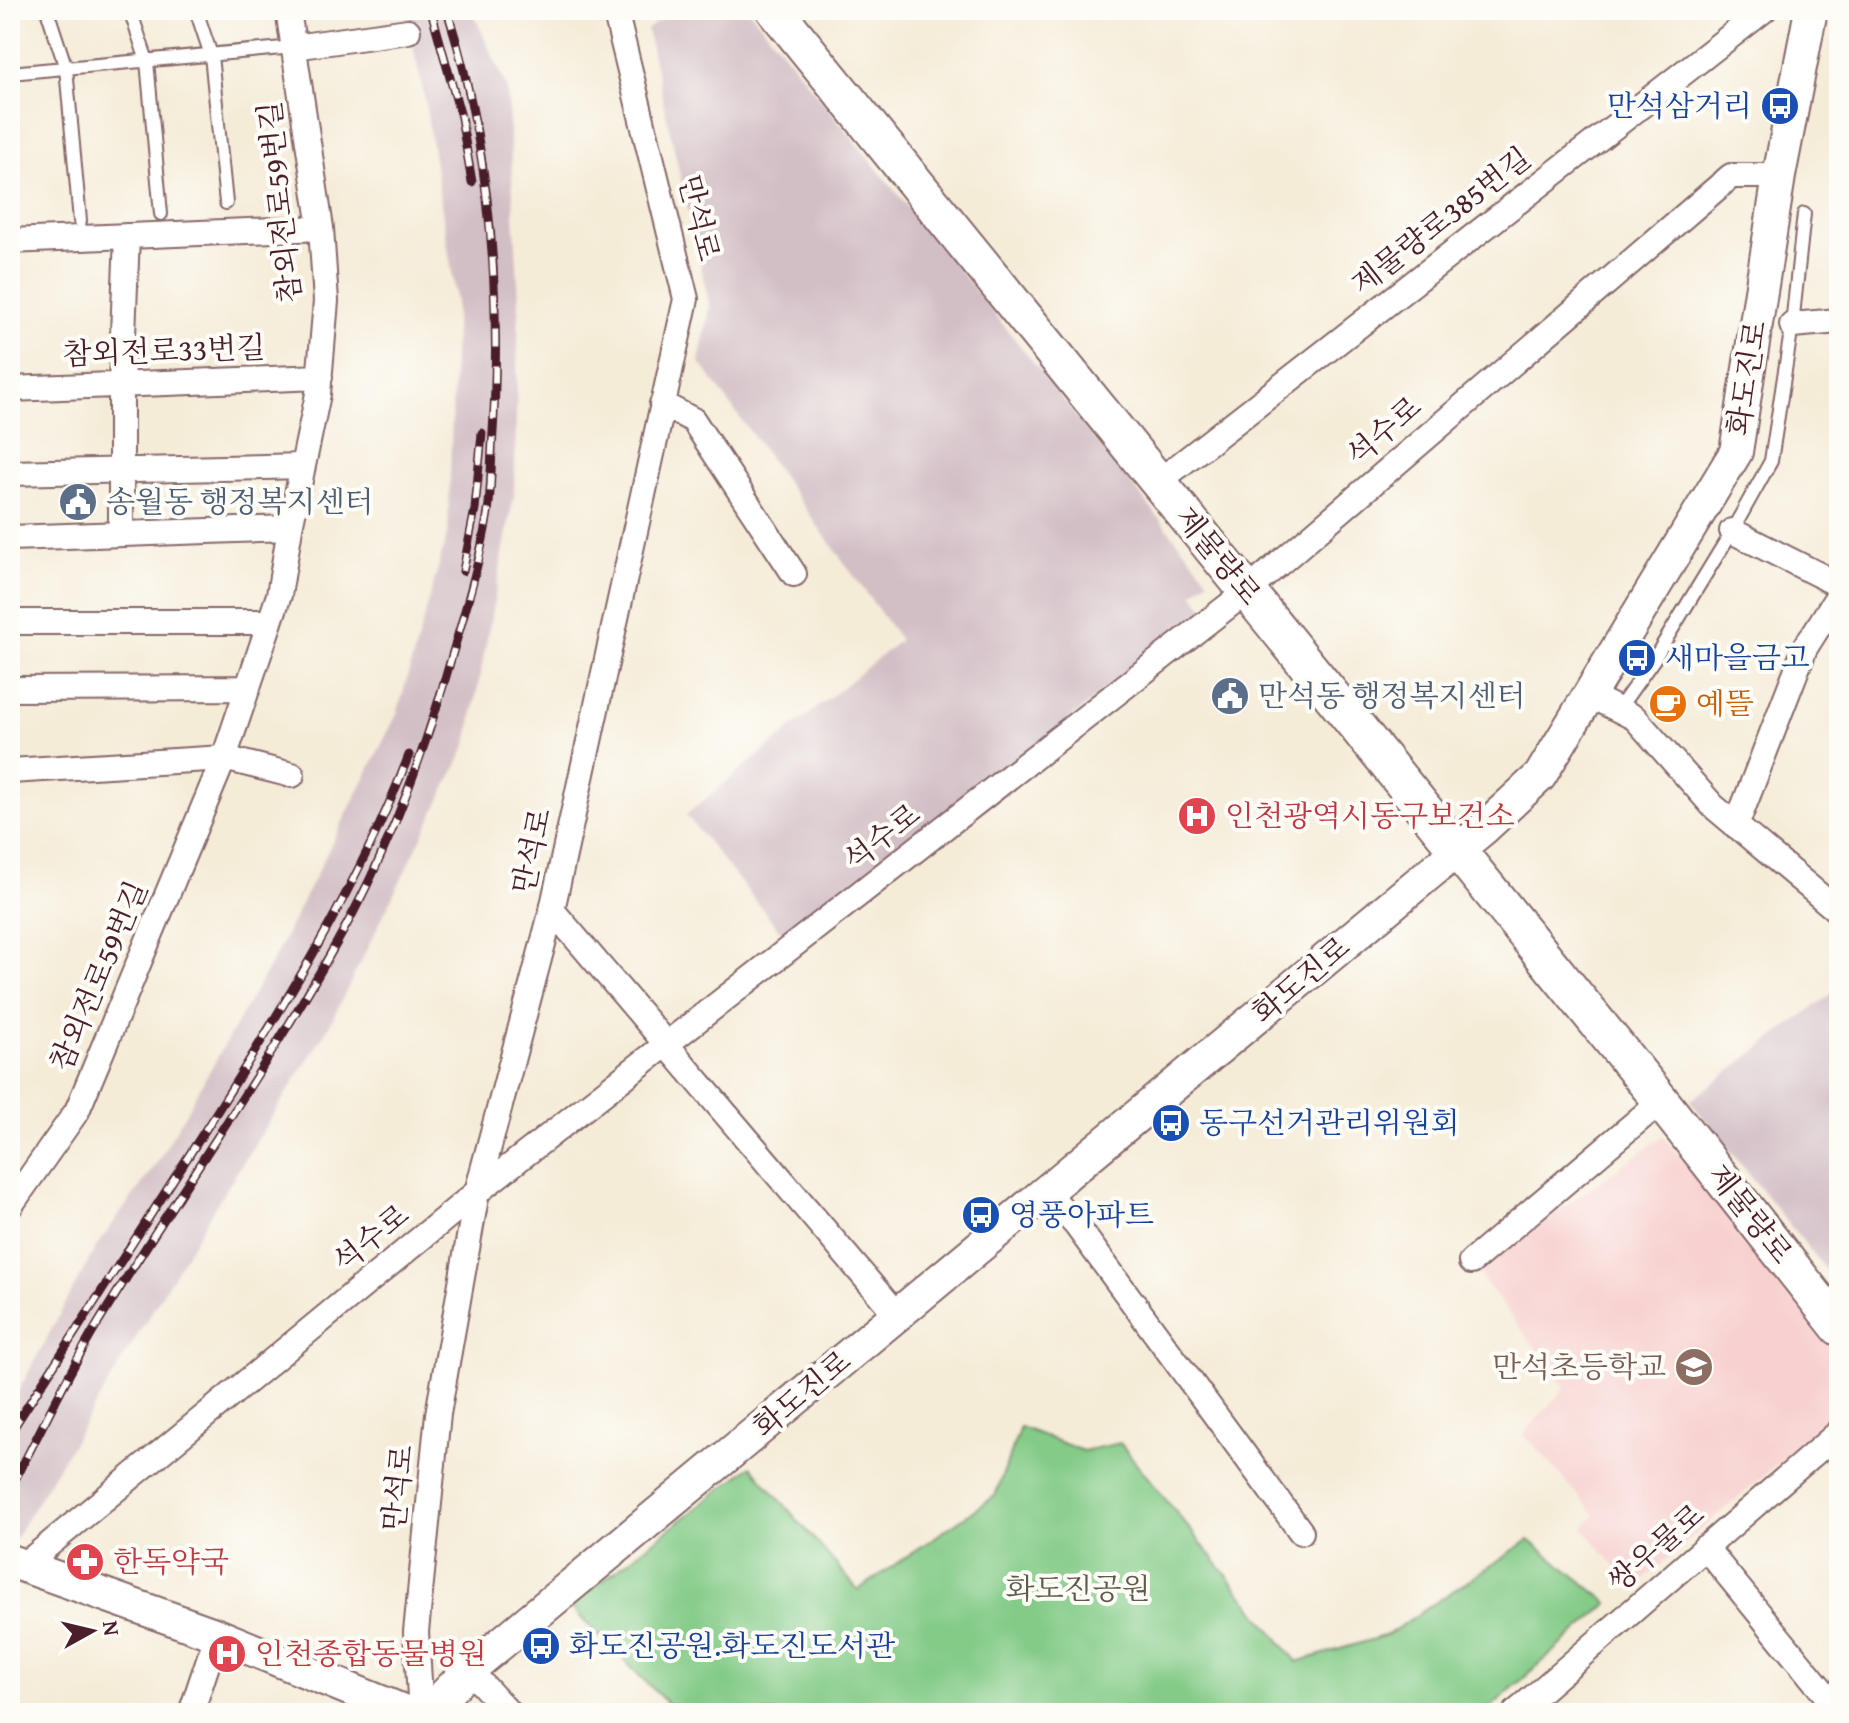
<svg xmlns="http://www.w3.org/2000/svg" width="1849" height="1723" font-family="'Gentium Book Plus','Noto Serif KR',serif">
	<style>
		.built { fill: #f7d0cf }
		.industrial { fill: #d2bec5 }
		.green { fill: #83cb87; stroke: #667559; stroke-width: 2 }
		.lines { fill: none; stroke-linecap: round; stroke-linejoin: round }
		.lane-casing { stroke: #866768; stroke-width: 16 }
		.street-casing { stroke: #866768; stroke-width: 28 }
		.secondary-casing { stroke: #866768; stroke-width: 36 }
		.primary-casing { stroke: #866768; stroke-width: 40 }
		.lane { stroke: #fff; stroke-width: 12 }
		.street { stroke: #fff; stroke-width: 24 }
		.secondary { stroke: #fff; stroke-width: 32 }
		.primary { stroke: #fff; stroke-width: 36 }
		.rail-casing { stroke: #4a1f2b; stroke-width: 9 }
		.rail { stroke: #fdfcf7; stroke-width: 6; stroke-dasharray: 18; stroke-linecap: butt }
		.labels { text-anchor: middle; stroke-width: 8; stroke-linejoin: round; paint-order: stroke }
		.transit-label { font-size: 30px; fill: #164399; stroke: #fdfcf7; text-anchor: start }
		.street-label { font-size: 30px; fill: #4a1f2b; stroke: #fdfcf7 }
		.service-label { font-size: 30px; fill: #4e5e75; stroke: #fdfcf7; text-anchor: start }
		.food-label { font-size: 30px; fill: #c56008; stroke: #fdfcf7; text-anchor: start }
		.health-label { font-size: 30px; fill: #be3a42; stroke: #fdfcf7; text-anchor: start }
		.education-label { font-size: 30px; fill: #785e54; stroke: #fdfcf7; text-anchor: end }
		.park-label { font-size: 30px; fill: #5e5b4b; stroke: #fdfcf7 }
	</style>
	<rect width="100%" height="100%" fill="#fdfcf7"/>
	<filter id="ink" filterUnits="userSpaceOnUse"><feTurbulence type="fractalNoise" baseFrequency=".0125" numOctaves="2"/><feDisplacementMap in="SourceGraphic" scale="16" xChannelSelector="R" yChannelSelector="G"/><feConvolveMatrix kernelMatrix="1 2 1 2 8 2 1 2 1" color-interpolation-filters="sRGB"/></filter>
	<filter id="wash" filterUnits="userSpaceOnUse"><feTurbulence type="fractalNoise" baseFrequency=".006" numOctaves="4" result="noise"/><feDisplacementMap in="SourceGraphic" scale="32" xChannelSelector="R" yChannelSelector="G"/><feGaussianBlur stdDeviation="1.8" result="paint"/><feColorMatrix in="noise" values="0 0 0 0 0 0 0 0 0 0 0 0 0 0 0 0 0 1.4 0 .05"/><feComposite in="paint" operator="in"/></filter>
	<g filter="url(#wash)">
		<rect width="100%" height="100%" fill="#f5ecd8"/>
		<path class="built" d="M 1663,1136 L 1839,1346 L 1839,1411 L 1633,1588 L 1583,1528 L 1595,1515 L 1524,1434 L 1565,1387 L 1476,1270 Z"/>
		<path class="industrial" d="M 405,10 L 472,10 L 507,87 L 519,300 L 514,495 L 467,745 L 328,1028 L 211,1213 L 10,1547 L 10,1406 L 96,1247 L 157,1163 L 275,956 L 397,714 L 448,532 L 456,299 L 424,95 Z
			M 671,10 L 749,10 L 1209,580 L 1193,593 L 1205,608 L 792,946 L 686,815 L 900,640 L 699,361 L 710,307 L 647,30 Z
			M 1839,988 L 1839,1286 L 1690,1101 Z"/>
		<path class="green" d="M 1020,1427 L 1083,1451 L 1120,1443 L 1297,1662 L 1387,1635 L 1529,1540 L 1609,1603 L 1484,1713 L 677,1713 L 570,1606 L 751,1466 L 858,1590 L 995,1496 Z"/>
	</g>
	<g filter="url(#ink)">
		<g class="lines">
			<defs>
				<path id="lane" d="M 47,10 L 66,68 L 80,221
					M 130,10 L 147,61 L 161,214
					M 196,10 L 211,55 L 226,203
					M 10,73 L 294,47
					M 1617,711 L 1654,659 L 1732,531 L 1771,461 L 1792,325 L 1804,214"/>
				<path id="street" d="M 294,47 L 408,31
					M 10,241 L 321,228
					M 1792,325 L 1839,321
					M 10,389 L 320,377
					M 662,404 L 693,420 L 794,574
					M 10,473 L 303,466
					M 1158,482 L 1764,10
					M 1732,531 L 1839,585
					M 121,534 L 121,384 L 127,236
					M 10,538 L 290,528
					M 10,622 L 270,622
					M 10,689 L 248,688
					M 1591,696 L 1635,718 L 1713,806 L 1839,912
					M 10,771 L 224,758 L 292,775
					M 1736,826 L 1805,648 L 1839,594
					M 552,910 L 897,1315
					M 1046,1191 L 1076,1225 L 1301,1532
					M 10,1206 L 77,1111 L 224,758 L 279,595 L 290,528 L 318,394 L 326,301 L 321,228 L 288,10
					M 1471,1262 L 1661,1101
					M 1705,1547 L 1839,1711 L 1837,1713
					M 23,1566 L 477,1192 L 1246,592 L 1731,176 L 1779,176
					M 469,1670 L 509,1713
					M 191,1713 L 217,1635
					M 421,1713 L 416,1632 L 438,1414 L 477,1192 L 552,910 L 686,299 L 615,10
					M 1515,1713 L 1839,1432"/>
				<path id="secondary" d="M 10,1561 L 217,1635 L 408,1713
					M 427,1713 L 469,1670 L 1483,829 L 1540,776 L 1736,452 L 1779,176 L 1811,10"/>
				<path id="primary" d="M 775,10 L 1661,1101 L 1839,1327"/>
			</defs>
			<use href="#lane" class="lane-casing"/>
			<use href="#street" class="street-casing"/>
			<use href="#secondary" class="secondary-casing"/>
			<use href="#primary" class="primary-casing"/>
			<use href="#lane" class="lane"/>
			<use href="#street" class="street"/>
			<use href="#secondary" class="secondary"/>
			<use href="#primary" class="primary"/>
			<defs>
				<path id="rail" d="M 431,10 L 461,117 L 472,182
					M 463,571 L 475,509 L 482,433
					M 10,1433 C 75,1333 139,1233 204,1132 C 281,1011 357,890 409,755
					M 10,1489 C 39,1435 65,1378 97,1325 C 180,1189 276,1056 352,915 C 397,830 429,738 455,645 C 468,602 481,557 488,512 C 491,491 491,469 492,448 C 502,302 491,150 447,10"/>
			</defs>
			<use href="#rail" class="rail-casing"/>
			<use href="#rail" class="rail"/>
		</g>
	</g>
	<defs>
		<symbol id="bus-disc" viewBox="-11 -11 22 22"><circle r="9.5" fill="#1a4fb4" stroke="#fdfcf7"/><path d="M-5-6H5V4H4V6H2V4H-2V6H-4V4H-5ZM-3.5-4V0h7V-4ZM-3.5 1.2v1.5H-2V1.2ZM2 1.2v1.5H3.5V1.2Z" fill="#fff"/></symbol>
		<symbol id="civic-disc" viewBox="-11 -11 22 22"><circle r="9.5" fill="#5c6f8a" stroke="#fdfcf7"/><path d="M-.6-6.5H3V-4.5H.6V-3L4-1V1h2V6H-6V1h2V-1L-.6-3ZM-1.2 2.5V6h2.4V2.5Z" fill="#fff"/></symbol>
		<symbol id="cafe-disc" viewBox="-11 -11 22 22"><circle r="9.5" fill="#e8710a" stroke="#fdfcf7"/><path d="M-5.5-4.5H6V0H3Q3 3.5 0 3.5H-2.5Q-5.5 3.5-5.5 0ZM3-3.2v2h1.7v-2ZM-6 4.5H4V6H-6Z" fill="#fff"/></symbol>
		<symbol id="hospital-disc" viewBox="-11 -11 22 22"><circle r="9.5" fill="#e0444e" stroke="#fdfcf7"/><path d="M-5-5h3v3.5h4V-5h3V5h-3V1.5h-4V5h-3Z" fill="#fff"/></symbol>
		<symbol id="school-disc" viewBox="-11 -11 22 22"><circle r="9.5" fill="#8d6e63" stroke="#fdfcf7"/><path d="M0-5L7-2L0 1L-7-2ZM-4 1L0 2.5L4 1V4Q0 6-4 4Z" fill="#fff"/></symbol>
		<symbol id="pharmacy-disc" viewBox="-11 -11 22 22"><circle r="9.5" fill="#e0444e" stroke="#fdfcf7"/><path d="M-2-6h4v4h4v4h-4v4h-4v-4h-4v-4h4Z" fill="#fff"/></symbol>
	</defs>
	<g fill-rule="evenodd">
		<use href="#bus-disc" x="1758" y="84" width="44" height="44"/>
		<use href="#civic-disc" x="56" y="480" width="44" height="44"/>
		<use href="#bus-disc" x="1615" y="636" width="44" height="44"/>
		<use href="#civic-disc" x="1208" y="674" width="44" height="44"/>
		<use href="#cafe-disc" x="1646" y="682" width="44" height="44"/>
		<use href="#hospital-disc" x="1175" y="794" width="44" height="44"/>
		<use href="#bus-disc" x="1149" y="1101" width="44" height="44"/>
		<use href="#bus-disc" x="959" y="1193" width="44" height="44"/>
		<use href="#school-disc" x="1672" y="1345" width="44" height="44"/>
		<use href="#pharmacy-disc" x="63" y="1540" width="44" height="44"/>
		<use href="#bus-disc" x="519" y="1624" width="44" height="44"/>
		<use href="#hospital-disc" x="205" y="1632" width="44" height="44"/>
	</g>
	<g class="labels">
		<g class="transit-label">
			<text x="1752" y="116" text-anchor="end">만석삼거리</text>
			<text x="1665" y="668">새마을금고</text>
			<text x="1199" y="1133">동구선거관리위원회</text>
			<text x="1009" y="1225">영풍아파트</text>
			<text x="569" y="1656">화도진공원.화도진도서관</text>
		</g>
		<g class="street-label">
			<text transform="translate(280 202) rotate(-96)" y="10">참외전로59번길</text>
			<text transform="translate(699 218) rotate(76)" y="10">만석로</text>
			<text transform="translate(1441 221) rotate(-38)" y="10">제물량로385번길</text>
			<text transform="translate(164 351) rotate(-2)" y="10">참외전로33번길</text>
			<text transform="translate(1747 378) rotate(-81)" y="10">화도진로</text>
			<text transform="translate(1384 431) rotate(-41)" y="10">석수로</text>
			<text transform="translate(1218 556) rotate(51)" y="10">제물량로</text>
			<text transform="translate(882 837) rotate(-38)" y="10">석수로</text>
			<text transform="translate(532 851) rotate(-78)" y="10">만석로</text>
			<text transform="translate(99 976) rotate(-67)" y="10">참외전로59번길</text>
			<text transform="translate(1301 980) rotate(-40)" y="10">화도진로</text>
			<text transform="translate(1750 1214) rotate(52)" y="10">제물량로</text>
			<text transform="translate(371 1238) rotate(-39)" y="10">석수로</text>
			<text transform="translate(802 1394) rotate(-40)" y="10">화도진로</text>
			<text transform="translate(398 1488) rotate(-84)" y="10">만석로</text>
			<text transform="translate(1656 1548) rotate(-41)" y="10">쌍우물로</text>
		</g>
		<g class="service-label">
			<text x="106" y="512">송월동 행정복지센터</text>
			<text x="1258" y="706">만석동 행정복지센터</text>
		</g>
		<g class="food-label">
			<text x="1696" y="714">예뜰</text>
		</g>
		<g class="health-label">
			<text x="1225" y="826">인천광역시동구보건소</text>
			<text x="113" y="1572">한독약국</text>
			<text x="255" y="1664">인천종합동물병원</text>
		</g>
		<g class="education-label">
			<text x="1666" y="1377">만석초등학교</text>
		</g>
		<g class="park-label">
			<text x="1078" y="1599">화도진공원</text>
		</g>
	</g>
	<rect width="1849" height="1723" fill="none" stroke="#fdfcf7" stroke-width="40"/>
	<g transform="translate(92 1631) rotate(82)" stroke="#fdfcf7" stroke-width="6" paint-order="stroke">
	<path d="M0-6L14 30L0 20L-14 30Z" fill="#4a1f2b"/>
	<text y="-12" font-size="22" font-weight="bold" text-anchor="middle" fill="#4a1f2b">N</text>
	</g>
</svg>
